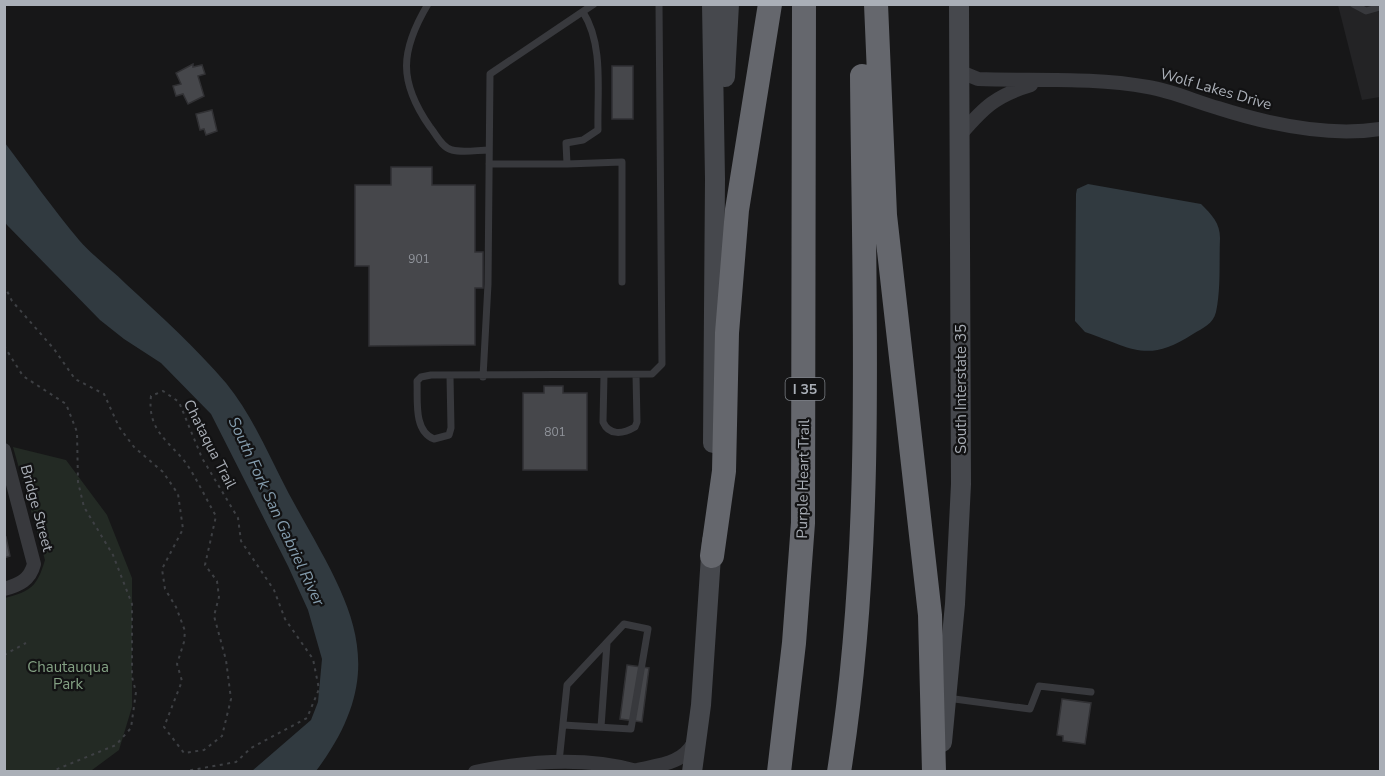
<svg xmlns="http://www.w3.org/2000/svg" width="1385" height="776" font-family="'Nunito Sans',sans-serif">
	<style>
		.built { fill: #232325 }
		.green { fill: #232a24 }
		.water { fill: #313a40 }
		.building { fill: #46474b; stroke: #313134; stroke-width: 1.5 }
		.lines { fill: none; stroke-linecap: round; stroke-linejoin: round }
		.path { stroke: #3e4044; stroke-width: 2; stroke-dasharray: 3 4.5; stroke-linecap: butt }
		.service { stroke: #38393d; stroke-width: 7 }
		.minor { stroke: #38393d; stroke-width: 14 }
		.secondary { stroke: #46484d; stroke-width: 20 }
		.motorway { stroke: #65676d; stroke-width: 24 }
		.labels { text-anchor: middle; stroke-width: 4.5; stroke-linejoin: round; paint-order: stroke }
		.number-label { font-size: 12px; fill: #91959c }
		.shield { fill: #121213; stroke: #7c8086; stroke-width: 1.5 }
		.shield-label { font-size: 14px; font-weight: bold; fill: #aaafb7 }
		.street-label { font-size: 15px; fill: #aaafb7; stroke: #121213 }
		.park-label { font-size: 15px; fill: #83a083; stroke: #121213 }
		.water-label { font-size: 16px; font-style: italic; fill: #859dae; stroke: #121213 }
	</style>
	<rect width="100%" height="100%" fill="#171718"/>
	<path class="built" d="M 1338,5 L 1380,5 L 1380,97 L 1362,100 Z"/>
	<path class="green" d="M 13,447 L 66,460 L 107,515 L 132,578 L 132,707 L 119,750 L 92,770 L 5,771 L 5,598 C 31,591 37,587 45,560 Z"/>
	<path class="water" d="M 5,143 C 29,175 53,209 79,240 C 93,256 111,269 126,284 C 160,315 196,348 226,383 C 253,416 269,456 289,494 C 345,597 398,662 316,771 L 252,771 L 311,720 L 318,702 L 322,659 L 308,610 L 288,566 L 211,414 L 161,363 L 124,339 L 100,320 L 7,225 L 4,221 Z
		M 1088,184 L 1201,204 C 1212,215 1220,223 1220,238 C 1219,262 1221,289 1216,312 C 1213,324 1203,328 1193,334 C 1147,364 1132,348 1085,332 L 1075,321 L 1076,194 L 1077,189 Z"/>
	<path class="building" d="M 193,64 L 193,67 L 202,65 L 205,74 L 198,76 L 204,96 L 188,104 L 183,94 L 176,96 L 173,86 L 181,84 L 176,73 Z
		M 612,66 L 633,66 L 633,119 L 612,119 Z
		M 212,110 L 217,131 L 206,135 L 204,129 L 200,130 L 196,114 Z
		M 391,167 L 432,167 L 432,185 L 475,185 L 475,252 L 483,252 L 483,288 L 475,288 L 475,345 L 369,346 L 369,266 L 355,266 L 355,185 L 391,185 Z
		M 544,386 L 563,386 L 563,393 L 587,393 L 587,470 L 523,470 L 523,393 L 544,393 Z
		M 6,537 L 10,556 L 4,558 L 4,538 Z
		M 627,665 L 649,668 L 642,722 L 620,719 Z
		M 1062,699 L 1091,703 L 1085,744 L 1063,741 L 1063,736 L 1057,735 Z"/>
	<g class="lines">
		<path class="path" d="M 4,285 L 12,301 L 54,349 L 75,379 L 104,394 L 119,427 L 134,447 L 163,472 L 178,494 L 183,529 L 162,569 L 165,589 L 176,607 L 185,631 L 184,642 L 177,664 L 182,681 L 164,727 L 184,753 L 204,750 L 222,736 L 231,699 L 226,660 L 214,616 L 219,597 L 217,581 L 205,565 L 216,516 C 206,499 197,479 186,463 C 169,441 147,431 151,396 L 163,391 L 179,402 L 202,458 L 238,518 L 241,541 L 274,590 L 285,619 L 313,659 L 319,689 L 307,718 L 251,748 L 236,762 L 181,772
			M 4,346 L 23,376 L 66,404 L 77,432 L 78,482 L 84,507 L 113,555 L 132,604 L 132,677 L 136,692 L 131,728 L 116,745 L 50,772
			M 4,655 L 26,643"/>
		<path class="service" d="M 428,4 C 400,51 398,81 430,127 C 436,134 442,148 452,150 C 463,153 478,150 489,150
			M 1353,4 L 1366,11 L 1380,7
			M 583,12 C 604,45 597,91 598,130 L 583,140 L 566,143 L 567,164 L 622,162 L 622,282
			M 489,164 L 567,164
			M 604,375 L 603,422 C 609,436 623,434 635,427 L 637,422 L 636,375
			M 450,376 L 451,428 L 449,435 L 434,439 C 413,431 418,399 417,381 L 421,377 L 431,375 L 652,374 L 662,364 L 659,4
			M 483,377 L 488,284 L 490,74 L 594,4
			M 947,698 L 1030,709 L 1039,686 L 1091,692
			M 601,727 L 607,643
			M 559,762 L 567,685 L 624,624 L 648,629 L 631,729 L 563,725"/>
		<path class="minor" d="M 961,72 L 978,79 C 1034,81 1093,77 1148,87 C 1172,91 1194,101 1218,108 C 1268,124 1328,137 1380,129
			M 961,134 C 984,107 997,95 1031,85
			M 4,450 L 34,564 C 30,580 19,585 4,589
			M 637,770 C 659,765 683,764 694,742
			M 475,772 C 528,761 587,756 640,772"/>
		<path class="secondary" d="M 712,4 L 715,179 L 713,443
			M 725,77 L 729,4
			M 942,742 L 955,604 L 961,484 L 959,4
			M 692,772 L 701,705 L 712,541"/>
		<path class="motorway" d="M 876,4 L 885,215 L 930,615 L 934,772
			M 712,556 L 724,471 L 727,333 L 737,210 L 770,4
			M 779,772 L 794,643 L 803,523 L 804,4
			M 839,772 C 875,544 864,306 862,76"/>
	</g>
	<g class="labels">
		<g class="number-label">
			<text x="419" y="263">901</text>
			<text x="555" y="436">801</text>
		</g>
		<rect class="shield" x="785.5" y="378" width="39" height="22" rx="4.5"/>
		<g class="shield-label">
			<text x="805" y="394">I 35</text>
		</g>
		<g class="street-label">
			<text transform="translate(1216 89) rotate(16)" y="5">Wolf Lakes Drive</text>
			<text transform="translate(961 389) rotate(-90)" y="5">South Interstate 35</text>
			<text transform="translate(210 444) rotate(63)" y="5">Chataqua Trail</text>
			<text transform="translate(803 479) rotate(-89)" y="5">Purple Heart Trail</text>
			<text transform="translate(37 508) rotate(75)" y="5">Bridge Street</text>
		</g>
		<g class="park-label">
			<text x="68" y="672">Chautauqua<tspan x="68" dy="17">Park</tspan></text>
		</g>
		<g class="water-label">
			<text transform="translate(277 511) rotate(65)" y="6">South Fork San Gabriel River</text>
		</g>
	</g>
	<rect width="1385" height="776" fill="none" stroke="#aaafb7" stroke-width="12"/>
</svg>
